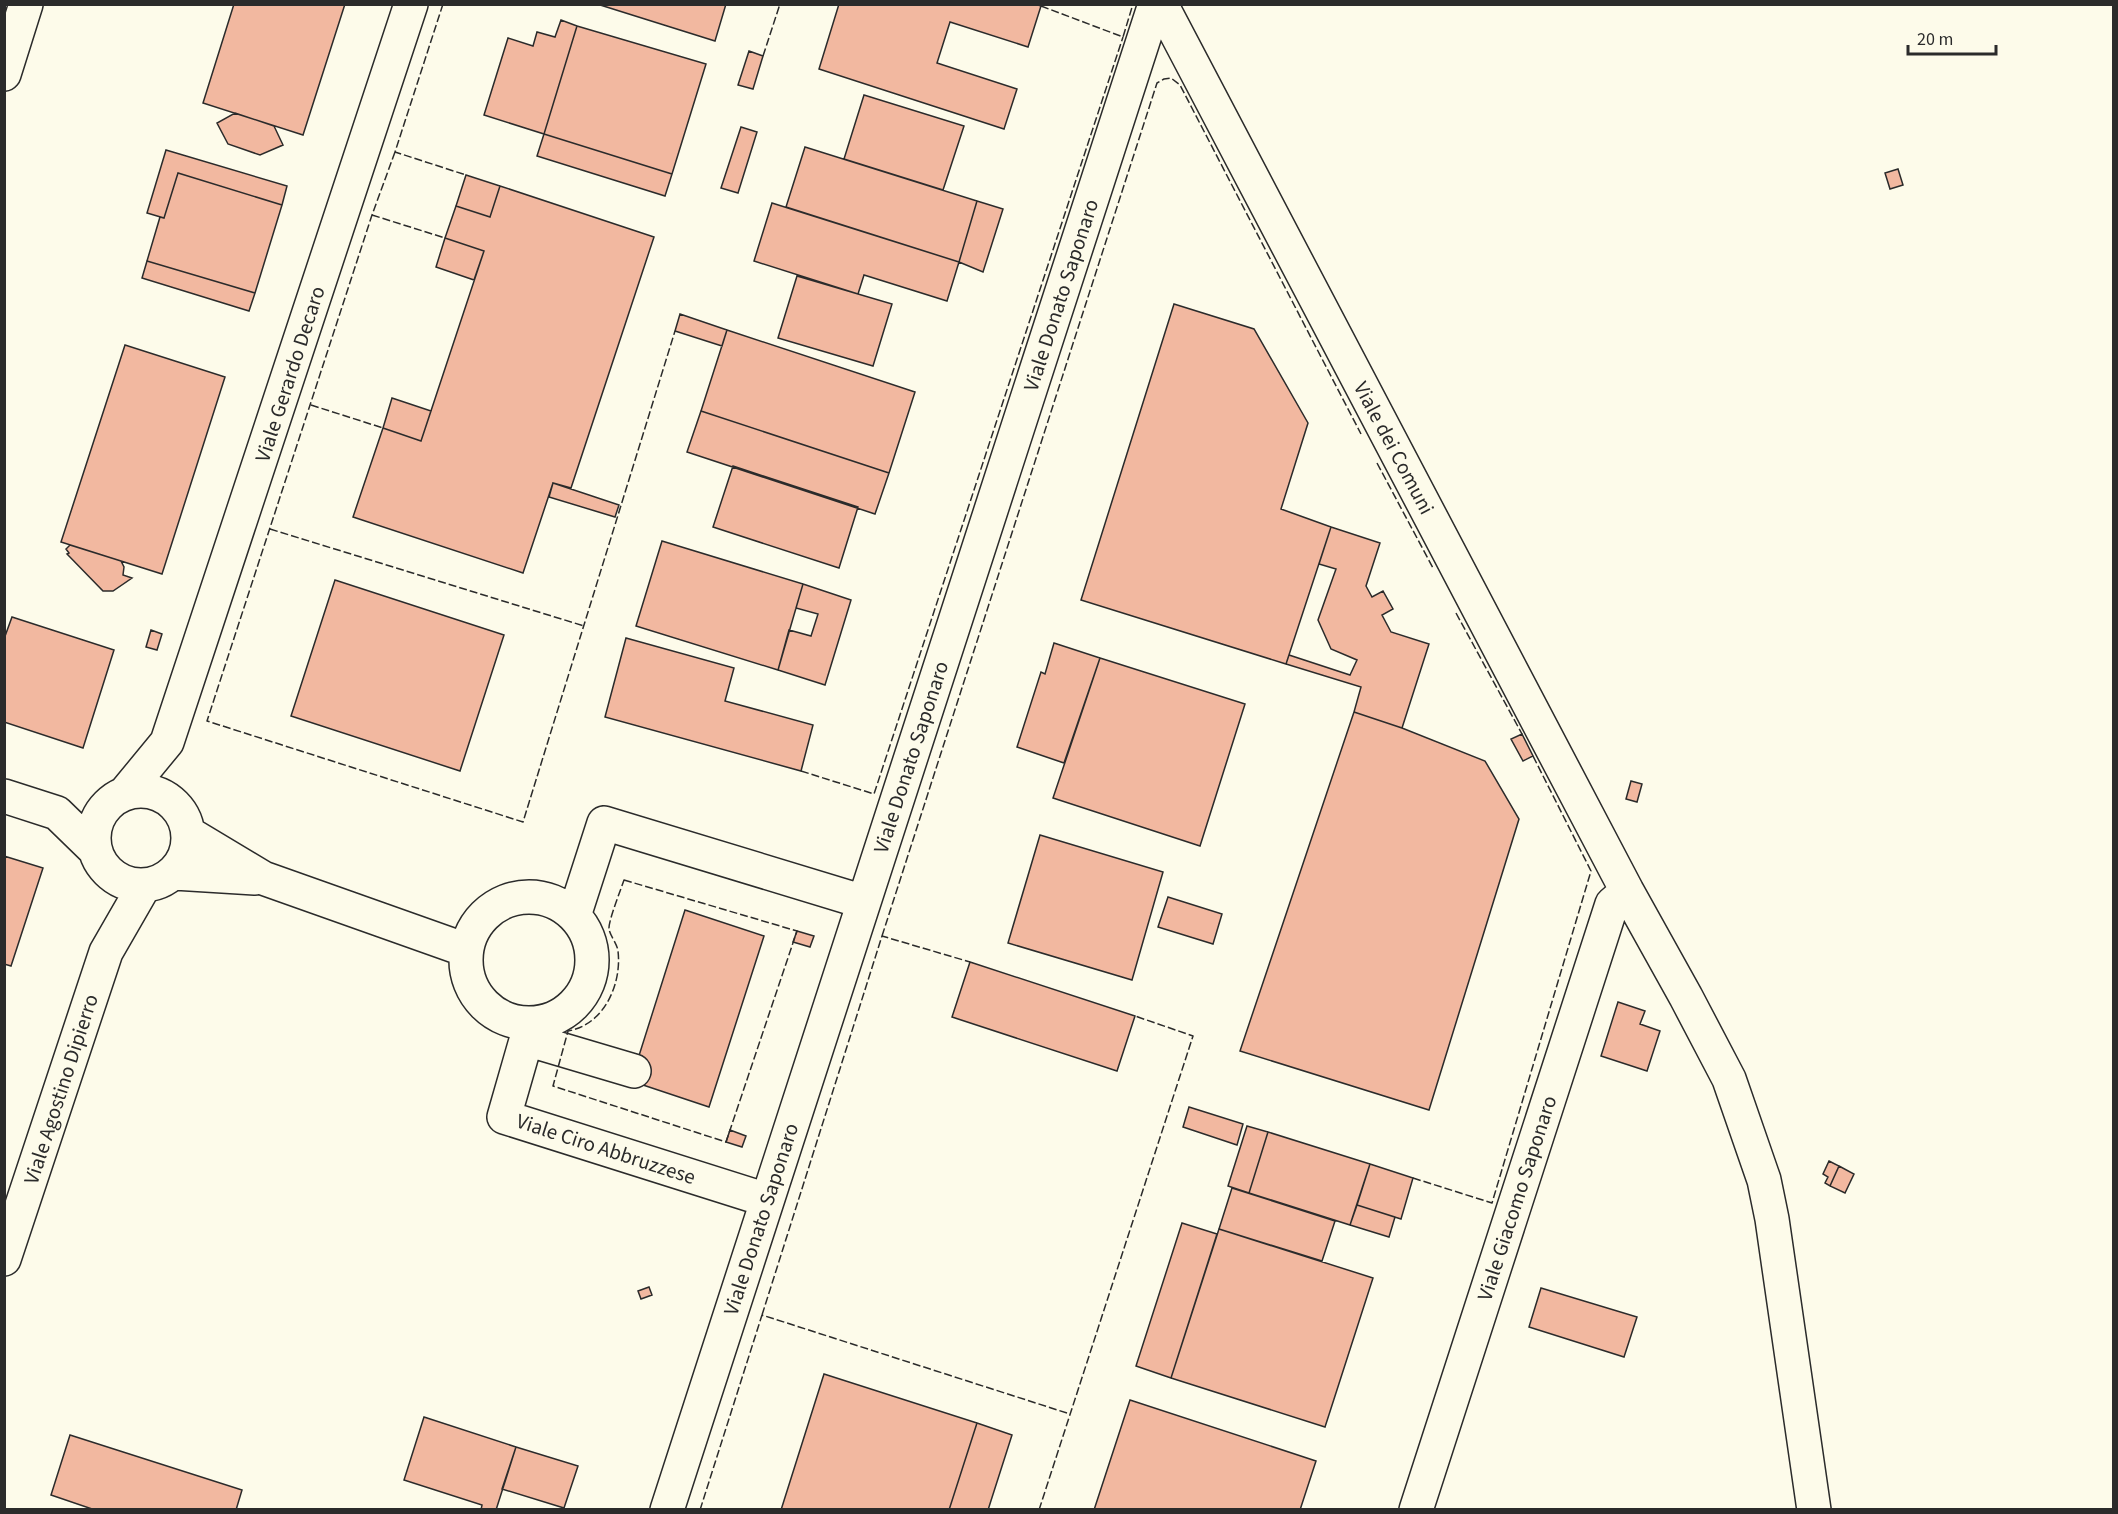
<svg xmlns="http://www.w3.org/2000/svg" width="2118" height="1514" font-family="'Source Sans 3',sans-serif">
	<style>
		.building { fill: #f2b8a0; stroke: #2b2b2b; stroke-width: 1.5 }
		.lines { fill: none; stroke-linecap: round; stroke-linejoin: round }
		.minor-casing { stroke: #2b2b2b; stroke-width: 36 }
		.major-casing { stroke: #2b2b2b; stroke-width: 36 }
		.minor { stroke: #fdfbea; stroke-width: 33 }
		.major { stroke: #fdfbea; stroke-width: 33 }
		.fence { stroke: #2b2b2b; stroke-width: 1.5; stroke-dasharray: 8 3; stroke-linecap: butt }
		.labels { text-anchor: middle; stroke-width: 4.5; stroke-linejoin: round; paint-order: stroke }
		.street-label { font-size: 21px; fill: #2b2b2b; stroke: #fdfbea }
	</style>
	<rect width="100%" height="100%" fill="#fdfbea"/>
	<path class="building" d="M 234,4 L 345,4 L 303,135 L 203,103 Z
		M 597,4 L 726,4 L 715,41 Z
		M 839,4 L 1035,4 L 1041,6 L 1028,47 L 950,22 L 937,63 L 1017,89 L 1004,129 L 819,69 Z
		M 561,20 L 577,26 L 544,134 L 484,115 L 508,38 L 533,46 L 537,32 L 555,37 Z
		M 577,26 L 706,64 L 672,174 L 544,134 Z
		M 749,51 L 763,56 L 753,89 L 738,85 Z
		M 864,95 L 964,126 L 943,190 L 844,159 Z
		M 235,113 L 274,126 L 283,145 L 260,155 L 228,144 L 217,123 Z
		M 741,127 L 757,132 L 738,193 L 721,188 Z
		M 544,134 L 672,174 L 665,196 L 537,156 Z
		M 805,147 L 977,201 L 959,262 L 786,207 Z
		M 166,150 L 287,186 L 282,205 L 178,173 L 164,218 L 147,213 Z
		M 1898,169 L 1903,185 L 1890,189 L 1885,173 Z
		M 178,173 L 282,205 L 255,293 L 147,261 L 160,217 L 164,218 Z
		M 466,175 L 500,186 L 490,217 L 456,206 Z
		M 500,186 L 654,237 L 571,488 L 553,483 L 523,573 L 353,517 L 383,428 L 421,441 L 484,251 L 445,238 L 456,206 L 490,217 Z
		M 977,201 L 1003,209 L 983,272 L 959,262 Z
		M 772,203 L 959,262 L 947,301 L 864,275 L 858,294 L 754,261 Z
		M 445,238 L 484,251 L 474,280 L 436,267 Z
		M 147,261 L 255,293 L 249,311 L 142,278 Z
		M 797,276 L 892,304 L 873,366 L 778,338 Z
		M 1174,304 L 1254,329 L 1308,423 L 1281,509 L 1331,527 L 1286,664 L 1081,600 Z
		M 680,314 L 727,330 L 722,346 L 675,331 Z
		M 727,330 L 915,392 L 889,473 L 701,411 Z
		M 125,345 L 225,377 L 162,574 L 61,542 Z
		M 392,398 L 431,411 L 421,441 L 383,428 Z
		M 701,411 L 889,473 L 875,514 L 687,452 Z
		M 733,466 L 858,507 L 839,568 L 713,527 Z
		M 553,483 L 619,505 L 615,517 L 549,497 Z
		M 1331,527 L 1380,543 L 1366,586 L 1372,597 L 1383,591 L 1393,609 L 1382,615 L 1391,632 L 1429,644 L 1402,728 L 1354,712 L 1361,687 L 1286,664 L 1289,655 L 1350,675 L 1357,660 L 1331,649 L 1318,620 L 1336,569 L 1319,564 Z
		M 662,541 L 803,584 L 778,670 L 636,626 Z
		M 70,545 L 121,561 L 124,567 L 123,575 L 132,578 L 113,591 L 103,591 L 67,554 L 69,553 L 66,549 Z
		M 335,580 L 504,635 L 460,771 L 291,716 Z
		M 803,584 L 851,600 L 825,685 L 778,670 L 789,630 L 811,636 L 818,614 L 796,608 Z
		M 12,617 L 114,650 L 83,748 L 4,722 L 4,639 Z
		M 151,630 L 162,634 L 157,650 L 146,647 Z
		M 626,638 L 734,668 L 725,701 L 813,725 L 801,771 L 605,717 Z
		M 1054,643 L 1100,658 L 1064,763 L 1017,747 L 1041,672 L 1045,674 Z
		M 1100,658 L 1245,704 L 1200,846 L 1053,798 Z
		M 1354,712 L 1402,728 L 1485,761 L 1519,819 L 1429,1110 L 1240,1051 Z
		M 1522,734 L 1533,756 L 1523,761 L 1511,739 Z
		M 1631,781 L 1642,784 L 1637,802 L 1626,799 Z
		M 1040,835 L 1163,872 L 1132,980 L 1008,943 Z
		M 4,856 L 43,868 L 11,966 L 4,964 Z
		M 1168,897 L 1222,914 L 1213,944 L 1158,927 Z
		M 685,910 L 764,936 L 709,1107 L 631,1081 Z
		M 797,931 L 814,936 L 810,947 L 793,942 Z
		M 970,962 L 1135,1016 L 1117,1071 L 952,1017 Z
		M 1618,1002 L 1645,1011 L 1640,1024 L 1660,1031 L 1647,1071 L 1601,1056 Z
		M 1189,1107 L 1243,1124 L 1237,1145 L 1183,1127 Z
		M 1247,1126 L 1268,1132 L 1249,1193 L 1228,1186 Z
		M 730,1130 L 746,1136 L 742,1147 L 726,1142 Z
		M 1268,1132 L 1370,1164 L 1350,1225 L 1249,1193 Z
		M 1829,1161 L 1839,1166 L 1830,1186 L 1825,1183 L 1828,1177 L 1823,1174 Z
		M 1370,1164 L 1413,1178 L 1401,1219 L 1357,1205 Z
		M 1839,1166 L 1854,1174 L 1845,1193 L 1830,1186 Z
		M 1232,1188 L 1335,1221 L 1322,1261 L 1219,1229 Z
		M 1357,1205 L 1395,1217 L 1389,1237 L 1350,1225 Z
		M 1182,1223 L 1217,1234 L 1171,1378 L 1136,1366 Z
		M 1219,1229 L 1373,1278 L 1325,1427 L 1171,1378 Z
		M 649,1287 L 652,1295 L 641,1299 L 638,1291 Z
		M 1541,1288 L 1637,1317 L 1624,1357 L 1529,1327 Z
		M 824,1374 L 977,1423 L 949,1510 L 781,1510 Z
		M 1130,1400 L 1316,1461 L 1300,1510 L 1094,1510 Z
		M 424,1417 L 516,1447 L 496,1510 L 481,1510 L 482,1505 L 404,1480 Z
		M 977,1423 L 1012,1435 L 988,1510 L 949,1510 Z
		M 70,1435 L 242,1490 L 236,1510 L 95,1510 L 51,1495 Z
		M 516,1447 L 578,1466 L 564,1508 L 502,1489 Z"/>
	<g class="lines">
		<defs>
			<path id="minor" d="M 1161,4 L 1627,891 L 1686,997 L 1729,1079 L 1764,1180 L 1772,1219 L 1814,1510
				M94 838a47 47 0 1 1 94 0a47 47 0 1 1-94 0Z
				M 125,793 L 167,742 L 411,4
				M 4,796 L 57,813 L 94,849
				M 188,833 L 263,878 L 466,950
				M 174,873 L 255,878
				M466 960a63 63 0 1 1 126 0a63 63 0 1 1-126 0Z
				M 574,916 L 604,823 L 864,902
				M 531,1023 L 504,1117 L 767,1200
				M 526,1039 L 634,1071
				M 4,1259 L 106,952 L 144,886
				M 667,1510 L 1155,4
				M 1416,1510 L 1612,904 L 1627,891"/>
			<path id="major" d="M 4,74 L 26,4"/>
		</defs>
		<use href="#minor" class="minor-casing"/>
		<use href="#major" class="major-casing"/>
		<use href="#minor" class="minor"/>
		<use href="#major" class="major"/>
		<path class="fence" d="M 443,4 L 395,152 L 466,175
			M 1041,6 L 1123,37 L 1133,4
			M 763,56 L 780,4
			M 395,152 L 372,215 L 207,721 L 523,822 L 675,331
			M 372,215 L 445,238
			M 311,405 L 383,428
			M 1377,463 L 1433,568
			M 270,529 L 584,626
			M 1456,613 L 1522,734
			M 801,771 L 874,794 L 1123,37
			M 624,880 L 797,931 L 726,1142 L 553,1086 L 568,1031 C 604,1025 622,984 618,951 C 617,943 610,936 609,929 C 608,922 621,889 624,880 Z
			M 882,936 L 1157,83 L 1164,79 L 1171,78 L 1180,85 L 1361,434
			M 1413,1178 L 1492,1203 L 1591,871 L 1533,756
			M 762,1315 L 882,936 L 970,962
			M 700,1510 L 762,1315 L 1070,1414
			M 1039,1510 L 1193,1036 L 1135,1016"/>
	</g>
	<g class="labels">
		<g class="street-label">
			<text transform="translate(1061 295) rotate(-72)" y="7">Viale Donato Saponaro</text>
			<text transform="translate(290 374) rotate(-72)" y="7">Viale Gerardo Decaro</text>
			<text transform="translate(1394 448) rotate(62)" y="7">Viale dei Comuni</text>
			<text transform="translate(911 757) rotate(-72)" y="7">Viale Donato Saponaro</text>
			<text transform="translate(61 1089) rotate(-72)" y="7">Viale Agostino Dipierro</text>
			<text transform="translate(606 1149) rotate(18)" y="7">Viale Ciro Abbruzzese</text>
			<text transform="translate(1517 1198) rotate(-72)" y="7">Viale Giacomo Saponaro</text>
			<text transform="translate(761 1219) rotate(-72)" y="7">Viale Donato Saponaro</text>
		</g>
	</g>
	<rect width="2118" height="1514" fill="none" stroke="#2b2b2b" stroke-width="12"/>
	<path d="M1908 45v9h88v-9" fill="none" stroke="#2b2b2b" stroke-width="3"/>
	<text x="1917" y="45" font-size="18" fill="#2b2b2b" stroke="#fdfbea" stroke-width="4.5" paint-order="stroke">20 m</text>
</svg>
